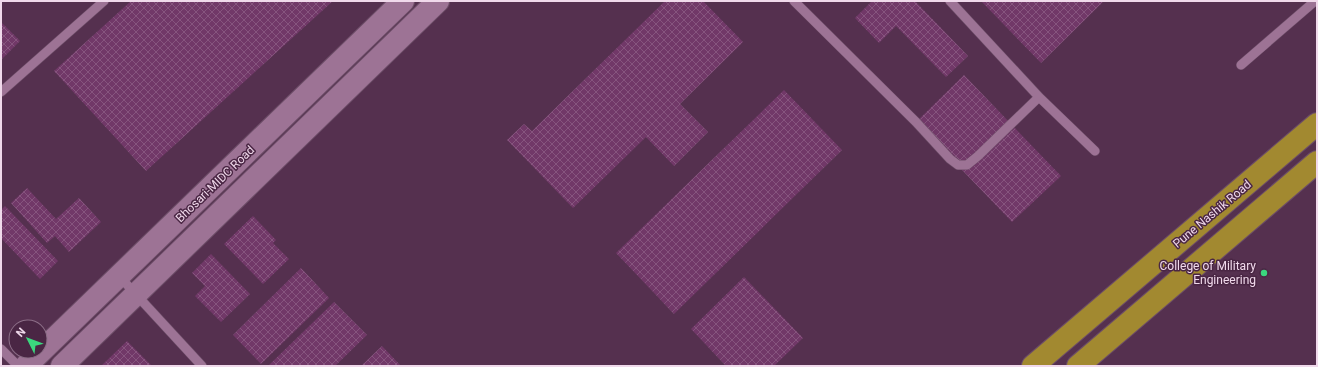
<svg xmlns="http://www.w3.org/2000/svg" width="1318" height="367" font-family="Roboto,sans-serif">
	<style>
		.building { fill: url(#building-cross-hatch) }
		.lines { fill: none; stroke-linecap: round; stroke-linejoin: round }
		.lane-casing { stroke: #6c4d67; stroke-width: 10 }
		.secondary-casing { stroke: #6c4d67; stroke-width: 24 }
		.highway-casing { stroke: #6c4d67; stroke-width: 24 }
		.lane { stroke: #9d7395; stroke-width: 9 }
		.secondary { stroke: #9d7395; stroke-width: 22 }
		.highway { stroke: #a28930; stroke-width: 22 }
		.poi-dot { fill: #3bd77e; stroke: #4a2644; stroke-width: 1.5 }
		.labels { text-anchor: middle; stroke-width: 3; stroke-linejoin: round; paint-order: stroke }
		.street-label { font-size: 12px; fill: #f0d9eb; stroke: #4a2644 }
		.poi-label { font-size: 12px; fill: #f0d9eb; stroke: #4a2644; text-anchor: end }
	</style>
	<defs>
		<pattern id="building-cross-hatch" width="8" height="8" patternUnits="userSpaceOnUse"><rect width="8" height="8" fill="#713868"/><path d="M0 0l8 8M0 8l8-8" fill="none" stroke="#86547e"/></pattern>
	</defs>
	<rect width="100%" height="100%" fill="#55304f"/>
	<path class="building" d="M 131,1 L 333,1 L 146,171 L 54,71 Z
		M 665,1 L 703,1 L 743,42 L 680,104 L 708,132 L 674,166 L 646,137 L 573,208 L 507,140 L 524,124 L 532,131 Z
		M 872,1 L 915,1 L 968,56 L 946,77 L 896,26 L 879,43 L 855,18 Z
		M 981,1 L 1104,1 L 1041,63 Z
		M 1,22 L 20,41 L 1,60 Z
		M 964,75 L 1061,176 L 1012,222 L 916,122 Z
		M 784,90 L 842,150 L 674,314 L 616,253 Z
		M 27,188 L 56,219 L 79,198 L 101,222 L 69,252 L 55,236 L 47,243 L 11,203 Z
		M 5,206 L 58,261 L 40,279 L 1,238 L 1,210 Z
		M 253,216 L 276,240 L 273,243 L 289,259 L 263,284 L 224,244 Z
		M 211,254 L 250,294 L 221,322 L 195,296 L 205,286 L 192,273 Z
		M 301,268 L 329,298 L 261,364 L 233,335 Z
		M 744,277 L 803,338 L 774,366 L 726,366 L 691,329 Z
		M 334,302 L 367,335 L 335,366 L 268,366 Z
		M 127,341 L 152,366 L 101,366 Z
		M 382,346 L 401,366 L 361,366 Z"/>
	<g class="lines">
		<defs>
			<path id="lane" d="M 794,1 L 916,122 L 950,159 L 958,165 L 967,165 L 978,156 L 1039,97
				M 950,1 L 1039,97 L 1095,151
				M 1241,65 L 1315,1
				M 1,92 L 104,1
				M 119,276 L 202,366
				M 1,349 L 18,366"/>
			<path id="secondary" d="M 26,366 L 403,1
				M 62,366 L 438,1"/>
			<path id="highway" d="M 1033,366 L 1317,124
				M 1078,366 L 1317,162"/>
		</defs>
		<use href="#lane" class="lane-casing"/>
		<use href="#secondary" class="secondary-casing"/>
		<use href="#highway" class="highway-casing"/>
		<use href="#lane" class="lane"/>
		<use href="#secondary" class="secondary"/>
		<use href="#highway" class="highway"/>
	</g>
	<circle class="poi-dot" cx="1264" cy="273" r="4"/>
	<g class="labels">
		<g class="street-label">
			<text transform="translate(215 184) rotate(-44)" y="4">Bhosari-MIDC Road</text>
			<text transform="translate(1212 214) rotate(-40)" y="4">Pune Nashik Road</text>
		</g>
		<g class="poi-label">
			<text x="1256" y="270">College of Military<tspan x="1256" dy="14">Engineering</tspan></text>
		</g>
	</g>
	<rect width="1318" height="367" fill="none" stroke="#f0d9eb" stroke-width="4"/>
	<g transform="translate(28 339) rotate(312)"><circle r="19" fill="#4a2644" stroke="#8c6e87"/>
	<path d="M0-3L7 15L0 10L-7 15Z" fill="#3bd77e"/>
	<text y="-6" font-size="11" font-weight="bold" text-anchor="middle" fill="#f0d9eb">N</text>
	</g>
</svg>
